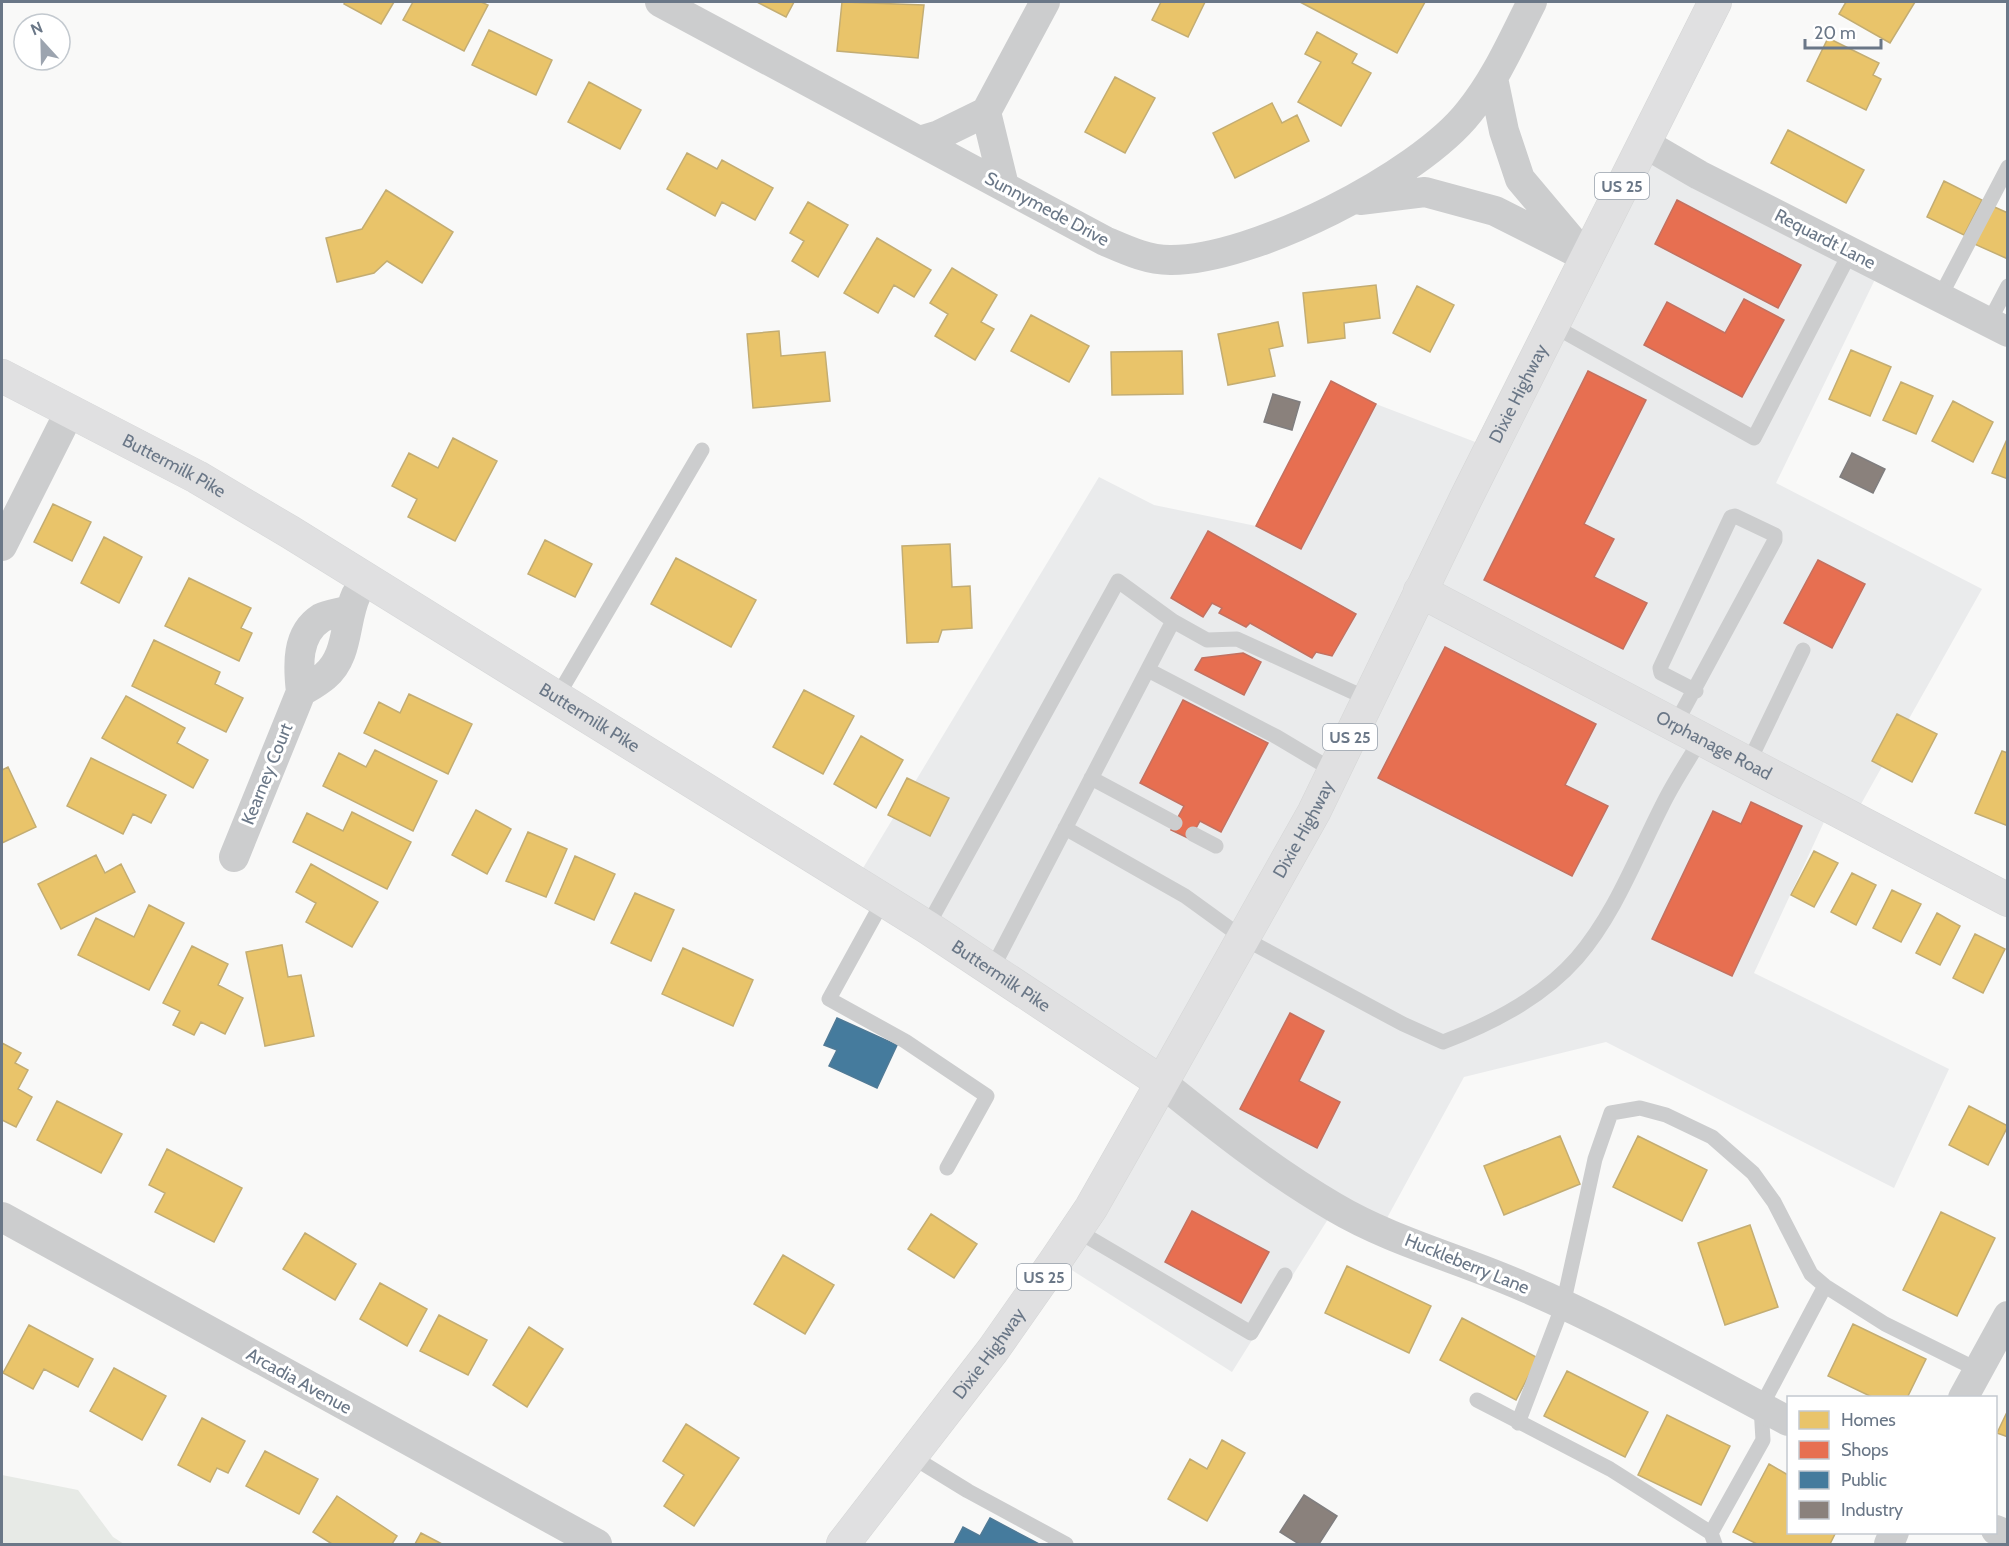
<svg xmlns="http://www.w3.org/2000/svg" width="2009" height="1546" font-family="Cabin,sans-serif">
	<style>
		.built { fill: #eaebec }
		.green { fill: #e7eae6 }
		.homes { fill: #e9c46a; stroke: #c3ad73; stroke-width: 1.5 }
		.shops { fill: #e76f51; stroke: #c27161; stroke-width: 1.5 }
		.public { fill: #457b9d; stroke: #507a96; stroke-width: 1.5 }
		.industry { fill: #8a817c; stroke: #807e7f; stroke-width: 1.5 }
		.lines { fill: none; stroke-linecap: round; stroke-linejoin: round }
		.secondary-casing { stroke: #d6d7d8; stroke-width: 34 }
		.primary-casing { stroke: #d5d6d6; stroke-width: 34 }
		.service { stroke: #cccdce; stroke-width: 15 }
		.minor { stroke: #cccdce; stroke-width: 30 }
		.secondary { stroke: #e0e0e1; stroke-width: 33 }
		.primary { stroke: #e0e0e1; stroke-width: 33 }
		.labels { text-anchor: middle; stroke-width: 6; stroke-linejoin: round; paint-order: stroke }
		.shield { fill: #fff; stroke: #97a0ab; stroke-width: 1.5 }
		.shield-label { font-size: 16px; font-weight: bold; fill: #6a7787 }
		.street-label { font-size: 18px; fill: #6a7787; stroke: #fff }
	</style>
	<rect width="100%" height="100%" fill="#f9f9f8"/>
	<path class="built" d="M 1644,143 L 1881,267 L 1776,483 L 1982,589 L 1852,820 L 1830,809 L 1754,973 L 1949,1069 L 1894,1188 L 1606,1042 L 1464,1077 L 1381,1229 L 1335,1208 L 1232,1372 L 1056,1260 L 1161,1082 L 854,883 L 1099,477 L 1154,505 L 1256,526 L 1331,381 L 1376,404 L 1491,448 Z"/>
	<path class="green" d="M 2,1475 L 78,1490 L 113,1537 L 124,1544 L 2,1544 Z"/>
	<path class="homes" d="M 345,2 L 394,2 L 381,24 L 344,4 Z
		M 413,2 L 481,2 L 488,5 L 464,51 L 403,20 Z
		M 757,2 L 794,2 L 786,17 Z
		M 842,2 L 924,5 L 918,58 L 837,51 Z
		M 1161,2 L 1205,2 L 1188,37 L 1152,20 Z
		M 1300,2 L 1425,2 L 1397,53 Z
		M 1846,2 L 1915,2 L 1890,43 L 1839,14 Z
		M 489,30 L 552,60 L 536,95 L 472,65 Z
		M 1317,32 L 1357,54 L 1352,63 L 1371,73 L 1341,126 L 1298,102 L 1321,62 L 1305,54 Z
		M 1828,38 L 1879,63 L 1873,75 L 1881,79 L 1866,110 L 1807,81 Z
		M 1115,77 L 1155,98 L 1125,153 L 1085,132 Z
		M 589,82 L 641,110 L 620,149 L 568,122 Z
		M 1272,103 L 1282,123 L 1297,115 L 1309,141 L 1235,178 L 1213,133 Z
		M 1788,130 L 1864,170 L 1846,203 L 1771,163 Z
		M 687,153 L 717,169 L 722,160 L 773,188 L 755,220 L 722,202 L 715,216 L 667,189 Z
		M 1944,181 L 1982,200 L 1964,235 L 1927,217 Z
		M 386,190 L 453,232 L 422,283 L 387,261 L 374,273 L 337,282 L 326,238 L 362,229 Z
		M 808,202 L 848,225 L 818,277 L 792,261 L 804,241 L 790,233 Z
		M 1990,205 L 2008,213 L 2008,259 L 1972,243 Z
		M 877,238 L 931,270 L 914,297 L 894,285 L 878,313 L 844,293 Z
		M 952,268 L 997,295 L 981,322 L 994,329 L 975,360 L 935,336 L 948,314 L 930,303 Z
		M 1376,285 L 1380,318 L 1344,323 L 1345,338 L 1308,343 L 1303,293 Z
		M 1417,286 L 1454,305 L 1430,352 L 1393,333 Z
		M 1031,315 L 1089,346 L 1069,382 L 1011,351 Z
		M 1278,322 L 1283,346 L 1269,349 L 1275,376 L 1228,385 L 1218,334 Z
		M 779,331 L 781,356 L 825,352 L 830,401 L 753,408 L 747,334 Z
		M 1851,350 L 1891,367 L 1870,416 L 1829,399 Z
		M 1182,351 L 1183,394 L 1112,395 L 1111,352 Z
		M 1901,382 L 1933,396 L 1916,434 L 1883,420 Z
		M 1953,401 L 1993,422 L 1973,462 L 1932,441 Z
		M 2008,437 L 2008,479 L 1992,473 Z
		M 453,438 L 497,461 L 455,541 L 408,517 L 417,499 L 392,486 L 409,453 L 438,468 Z
		M 53,504 L 91,522 L 72,561 L 34,542 Z
		M 104,537 L 142,557 L 119,603 L 81,583 Z
		M 545,540 L 592,564 L 575,597 L 528,574 Z
		M 950,544 L 952,587 L 970,586 L 972,628 L 942,630 L 938,642 L 907,643 L 902,546 Z
		M 676,558 L 756,600 L 731,647 L 651,604 Z
		M 189,578 L 251,608 L 241,628 L 252,633 L 239,661 L 165,626 Z
		M 154,640 L 220,672 L 215,684 L 243,698 L 226,732 L 132,686 Z
		M 804,690 L 854,716 L 823,774 L 773,747 Z
		M 409,694 L 472,724 L 448,774 L 364,733 L 379,702 L 400,713 Z
		M 126,696 L 185,728 L 177,743 L 208,760 L 193,788 L 102,738 Z
		M 1897,714 L 1937,734 L 1912,782 L 1872,761 Z
		M 861,736 L 903,760 L 876,808 L 834,784 Z
		M 375,750 L 437,781 L 413,831 L 323,786 L 339,753 L 366,767 Z
		M 2002,751 L 2008,753 L 2008,826 L 1975,813 Z
		M 91,758 L 166,795 L 151,823 L 133,814 L 123,834 L 67,806 Z
		M 8,767 L 36,827 L 2,843 L 2,770 Z
		M 907,778 L 949,798 L 930,836 L 888,815 Z
		M 476,810 L 511,829 L 487,874 L 452,855 Z
		M 352,812 L 411,842 L 387,889 L 293,842 L 307,813 L 343,831 Z
		M 528,832 L 567,849 L 546,897 L 506,881 Z
		M 1814,851 L 1838,863 L 1814,907 L 1791,895 Z
		M 96,855 L 105,873 L 121,864 L 135,892 L 61,929 L 38,884 Z
		M 575,856 L 615,874 L 594,920 L 555,903 Z
		M 311,864 L 378,902 L 352,947 L 306,922 L 316,903 L 296,892 Z
		M 1852,873 L 1876,885 L 1856,925 L 1831,912 Z
		M 1892,890 L 1921,904 L 1901,942 L 1873,928 Z
		M 635,893 L 674,910 L 651,961 L 611,943 Z
		M 149,905 L 184,923 L 149,990 L 78,955 L 96,918 L 134,937 Z
		M 1937,913 L 1960,926 L 1940,965 L 1916,953 Z
		M 1975,934 L 2005,949 L 1983,993 L 1953,978 Z
		M 282,945 L 288,977 L 301,975 L 314,1036 L 265,1046 L 246,952 Z
		M 192,946 L 228,964 L 218,985 L 243,998 L 225,1034 L 201,1022 L 194,1035 L 173,1025 L 180,1011 L 163,1003 Z
		M 683,948 L 753,980 L 733,1026 L 662,994 Z
		M 2,1043 L 21,1053 L 15,1063 L 28,1070 L 18,1089 L 32,1097 L 16,1127 L 2,1120 Z
		M 57,1101 L 122,1134 L 101,1173 L 37,1140 Z
		M 1969,1106 L 2008,1126 L 1988,1165 L 1949,1145 Z
		M 1560,1136 L 1580,1184 L 1504,1215 L 1484,1166 Z
		M 1638,1136 L 1707,1170 L 1682,1221 L 1613,1187 Z
		M 167,1149 L 242,1188 L 214,1242 L 155,1212 L 165,1193 L 149,1185 Z
		M 1941,1212 L 1995,1238 L 1957,1316 L 1903,1290 Z
		M 931,1214 L 977,1244 L 954,1278 L 908,1249 Z
		M 1750,1225 L 1778,1307 L 1725,1325 L 1698,1243 Z
		M 305,1233 L 356,1264 L 335,1300 L 283,1269 Z
		M 783,1255 L 834,1285 L 805,1334 L 754,1304 Z
		M 1347,1266 L 1431,1306 L 1409,1353 L 1325,1313 Z
		M 380,1283 L 427,1309 L 407,1346 L 360,1319 Z
		M 439,1315 L 487,1340 L 468,1375 L 420,1351 Z
		M 1462,1318 L 1538,1358 L 1516,1400 L 1440,1360 Z
		M 1853,1324 L 1926,1359 L 1907,1398 L 1874,1398 L 1828,1376 Z
		M 29,1325 L 93,1359 L 78,1387 L 44,1369 L 33,1389 L 3,1373 Z
		M 529,1327 L 563,1349 L 527,1407 L 493,1385 Z
		M 114,1368 L 166,1396 L 142,1440 L 90,1411 Z
		M 1567,1371 L 1648,1412 L 1625,1457 L 1544,1416 Z
		M 2008,1410 L 2008,1437 L 1997,1433 Z
		M 1667,1415 L 1730,1446 L 1701,1505 L 1638,1475 Z
		M 202,1418 L 245,1441 L 228,1473 L 217,1468 L 210,1482 L 178,1465 Z
		M 686,1424 L 739,1458 L 694,1526 L 664,1506 L 684,1475 L 663,1461 Z
		M 1222,1440 L 1245,1453 L 1207,1521 L 1168,1499 L 1190,1459 L 1207,1469 Z
		M 265,1451 L 318,1479 L 299,1514 L 246,1486 Z
		M 1769,1464 L 1788,1475 L 1788,1532 L 1836,1532 L 1830,1544 L 1757,1544 L 1733,1532 Z
		M 337,1496 L 397,1536 L 392,1544 L 332,1544 L 313,1532 Z
		M 421,1533 L 442,1544 L 415,1544 Z"/>
	<path class="shops" d="M 1677,200 L 1801,265 L 1778,308 L 1655,244 Z
		M 1744,299 L 1784,320 L 1742,397 L 1644,345 L 1667,302 L 1725,333 Z
		M 1588,371 L 1646,400 L 1584,524 L 1614,539 L 1594,577 L 1647,603 L 1623,649 L 1484,580 Z
		M 1331,381 L 1376,404 L 1301,549 L 1256,526 Z
		M 1208,531 L 1356,614 L 1332,656 L 1316,652 L 1312,658 L 1250,623 L 1246,627 L 1219,613 L 1222,608 L 1212,603 L 1203,617 L 1171,598 Z
		M 1818,560 L 1865,584 L 1832,648 L 1784,623 Z
		M 1445,647 L 1596,724 L 1565,785 L 1608,806 L 1572,876 L 1378,778 Z
		M 1243,653 L 1261,662 L 1244,695 L 1195,670 L 1202,658 Z
		M 1183,700 L 1268,743 L 1221,832 L 1200,821 L 1190,839 L 1171,830 L 1184,806 L 1140,783 Z
		M 1751,802 L 1802,826 L 1732,976 L 1652,939 L 1713,811 L 1741,824 Z
		M 1290,1013 L 1324,1031 L 1299,1081 L 1340,1102 L 1317,1148 L 1240,1109 Z
		M 1192,1211 L 1269,1252 L 1241,1303 L 1165,1262 Z"/>
	<path class="public" d="M 837,1018 L 897,1045 L 877,1088 L 829,1066 L 837,1050 L 824,1045 Z
		M 990,1518 L 1039,1544 L 954,1544 L 963,1527 L 980,1536 Z"/>
	<path class="industry" d="M 1273,394 L 1300,402 L 1292,430 L 1264,422 Z
		M 1852,453 L 1885,469 L 1873,493 L 1840,477 Z
		M 1304,1495 L 1337,1516 L 1319,1544 L 1299,1544 L 1280,1532 Z"/>
	<g class="lines">
		<defs>
			<g id="secondary">
				<path id="s1" d="M 2,376 L 197,477 L 290,532 L 927,927 L 1161,1082"/>
				<path id="s2" d="M 1420,591 L 2008,900"/>
			</g>
			<g id="primary">
				<path id="s3" d="M 843,1544 L 993,1350 L 1056,1260 L 1091,1208 L 1137,1127 L 1314,812 L 1466,498 L 1715,2"/>
			</g>
		</defs>
		<use href="#secondary" class="secondary-casing"/>
		<use href="#primary" class="primary-casing"/>
		<path class="service" d="M 1940,297 L 2008,167
			M 1989,322 L 2008,286
			M 1552,325 L 1754,438 L 1851,251
			M 1148,670 L 1277,737 L 1334,771
			M 557,697 L 702,450
			M 1675,725 L 1775,540 L 1775,535 L 1735,516 L 1731,517 L 1660,668 L 1661,673 L 1696,691
			M 1748,764 L 1803,650
			M 1091,778 L 1175,823
			M 1065,828 L 1185,896 L 1243,938 L 1403,1024 L 1443,1042 C 1491,1024 1542,998 1577,958 C 1615,914 1636,857 1662,806 C 1673,783 1688,761 1701,739
			M 1193,834 L 1216,846
			M 883,901 L 829,999 L 905,1041 L 987,1096 L 947,1168
			M 927,927 L 1118,581 L 1173,621 L 1207,640 L 1237,639 L 1368,699
			M 992,969 L 1173,621
			M 1076,1230 L 1251,1333 L 1285,1275
			M 1477,1400 L 1610,1469 L 1711,1533
			M 1518,1423 L 1563,1305 L 1595,1159 L 1611,1113 L 1640,1108 L 1666,1115 L 1712,1137 L 1753,1173 L 1774,1202 L 1811,1274 L 1825,1286 L 1885,1324 L 1978,1370
			M 911,1456 L 968,1491 L 1066,1544
			M 1715,1544 L 1711,1533 L 1763,1440 L 1761,1407 L 1825,1286"/>
		<path class="minor" d="M 660,2 L 1105,241 C 1126,250 1147,260 1170,260 C 1252,261 1419,176 1469,112 C 1496,79 1513,39 1532,2
			M 1493,78 L 1504,131 L 1520,179 L 1578,248
			M 986,112 L 1004,186
			M 919,141 L 939,135 L 986,112 L 1045,2
			M 1644,143 L 1699,175 L 2008,332
			M 1360,200 L 1425,192 L 1495,211 L 1586,257
			M 2,546 L 70,411
			M 301,692 C 309,687 318,682 325,676 C 349,656 344,621 356,595
			M 234,857 L 301,692 C 298,666 296,634 321,618 C 329,614 341,613 349,610
			M 1161,1082 C 1217,1127 1272,1171 1334,1207 C 1391,1241 1461,1259 1522,1286 C 1613,1325 1701,1375 1788,1421
			M 2,1217 L 597,1544
			M 1963,1398 L 2008,1316
			M 1996,1530 L 2008,1535
			M 1889,1544 L 1894,1532"/>
		<use href="#secondary" class="secondary"/>
		<use href="#primary" class="primary"/>
	</g>
	<g class="labels">
		<g class="shield">
			<rect x="1595" y="173" width="54" height="26" rx="4.5"/>
			<rect x="1323" y="724" width="54" height="26" rx="4.5"/>
			<rect x="1017" y="1264" width="54" height="26" rx="4.5"/>
		</g>
		<g class="shield-label">
			<text x="1622" y="192">US 25</text>
			<text x="1350" y="743">US 25</text>
			<text x="1044" y="1283">US 25</text>
		</g>
		<g class="street-label">
			<text transform="translate(1047 209) rotate(28)" y="6">Sunnymede Drive</text>
			<text transform="translate(1825 239) rotate(27)" y="6">Requardt Lane</text>
			<text dy="6" stroke="none"><textPath href="#s3" startOffset="1338">Dixie Highway</textPath></text>
			<text dy="6" stroke="none"><textPath href="#s1" startOffset="194">Buttermilk Pike</textPath></text>
			<text dy="6" stroke="none"><textPath href="#s1" startOffset="680">Buttermilk Pike</textPath></text>
			<text dy="6" stroke="none"><textPath href="#s2" startOffset="332">Orphanage Road</textPath></text>
			<text transform="translate(267 774) rotate(-68)" y="6">Kearney Court</text>
			<text dy="6" stroke="none"><textPath href="#s3" startOffset="852">Dixie Highway</textPath></text>
			<text dy="6" stroke="none"><textPath href="#s1" startOffset="1166">Buttermilk Pike</textPath></text>
			<text transform="translate(1467 1264) rotate(22)" y="6">Huckleberry Lane</text>
			<text dy="6" stroke="none"><textPath href="#s3" startOffset="240">Dixie Highway</textPath></text>
			<text transform="translate(299 1381) rotate(29)" y="6">Arcadia Avenue</text>
		</g>
	</g>
	<rect width="2009" height="1546" fill="none" stroke="#6a7787" stroke-width="6"/>
	<rect x="1787" y="1396" width="210" height="138" fill="#ffffff" stroke="#c3c9cf" stroke-width="1.5"/>
	<rect x="1799" y="1411" width="30" height="18" fill="#e9c46a" stroke="#c3c9cf" stroke-width="1.5"/>
	<text x="1841" y="1426" font-size="18" fill="#6a7787">Homes</text>
	<rect x="1799" y="1441" width="30" height="18" fill="#e76f51" stroke="#c3c9cf" stroke-width="1.5"/>
	<text x="1841" y="1456" font-size="18" fill="#6a7787">Shops</text>
	<rect x="1799" y="1471" width="30" height="18" fill="#457b9d" stroke="#c3c9cf" stroke-width="1.5"/>
	<text x="1841" y="1486" font-size="18" fill="#6a7787">Public</text>
	<rect x="1799" y="1501" width="30" height="18" fill="#8a817c" stroke="#c3c9cf" stroke-width="1.5"/>
	<text x="1841" y="1516" font-size="18" fill="#6a7787">Industry</text>
	<g transform="translate(42 42) rotate(338)"><circle r="28" fill="#ffffff" stroke="#c3c9cf" stroke-width="1.5"/>
	<path d="M0-4.5L10 22L0 15L-10 22Z" fill="#9ca4af"/>
	<text y="-9" font-size="16" font-weight="bold" text-anchor="middle" fill="#6a7787">N</text>
	</g>
	<path d="M1805 39v9h76v-9" fill="none" stroke="#6a7787" stroke-width="3"/>
	<text x="1814" y="39" font-size="18" fill="#6a7787" stroke="#ffffff" stroke-width="4.5" paint-order="stroke">20 m</text>
</svg>
